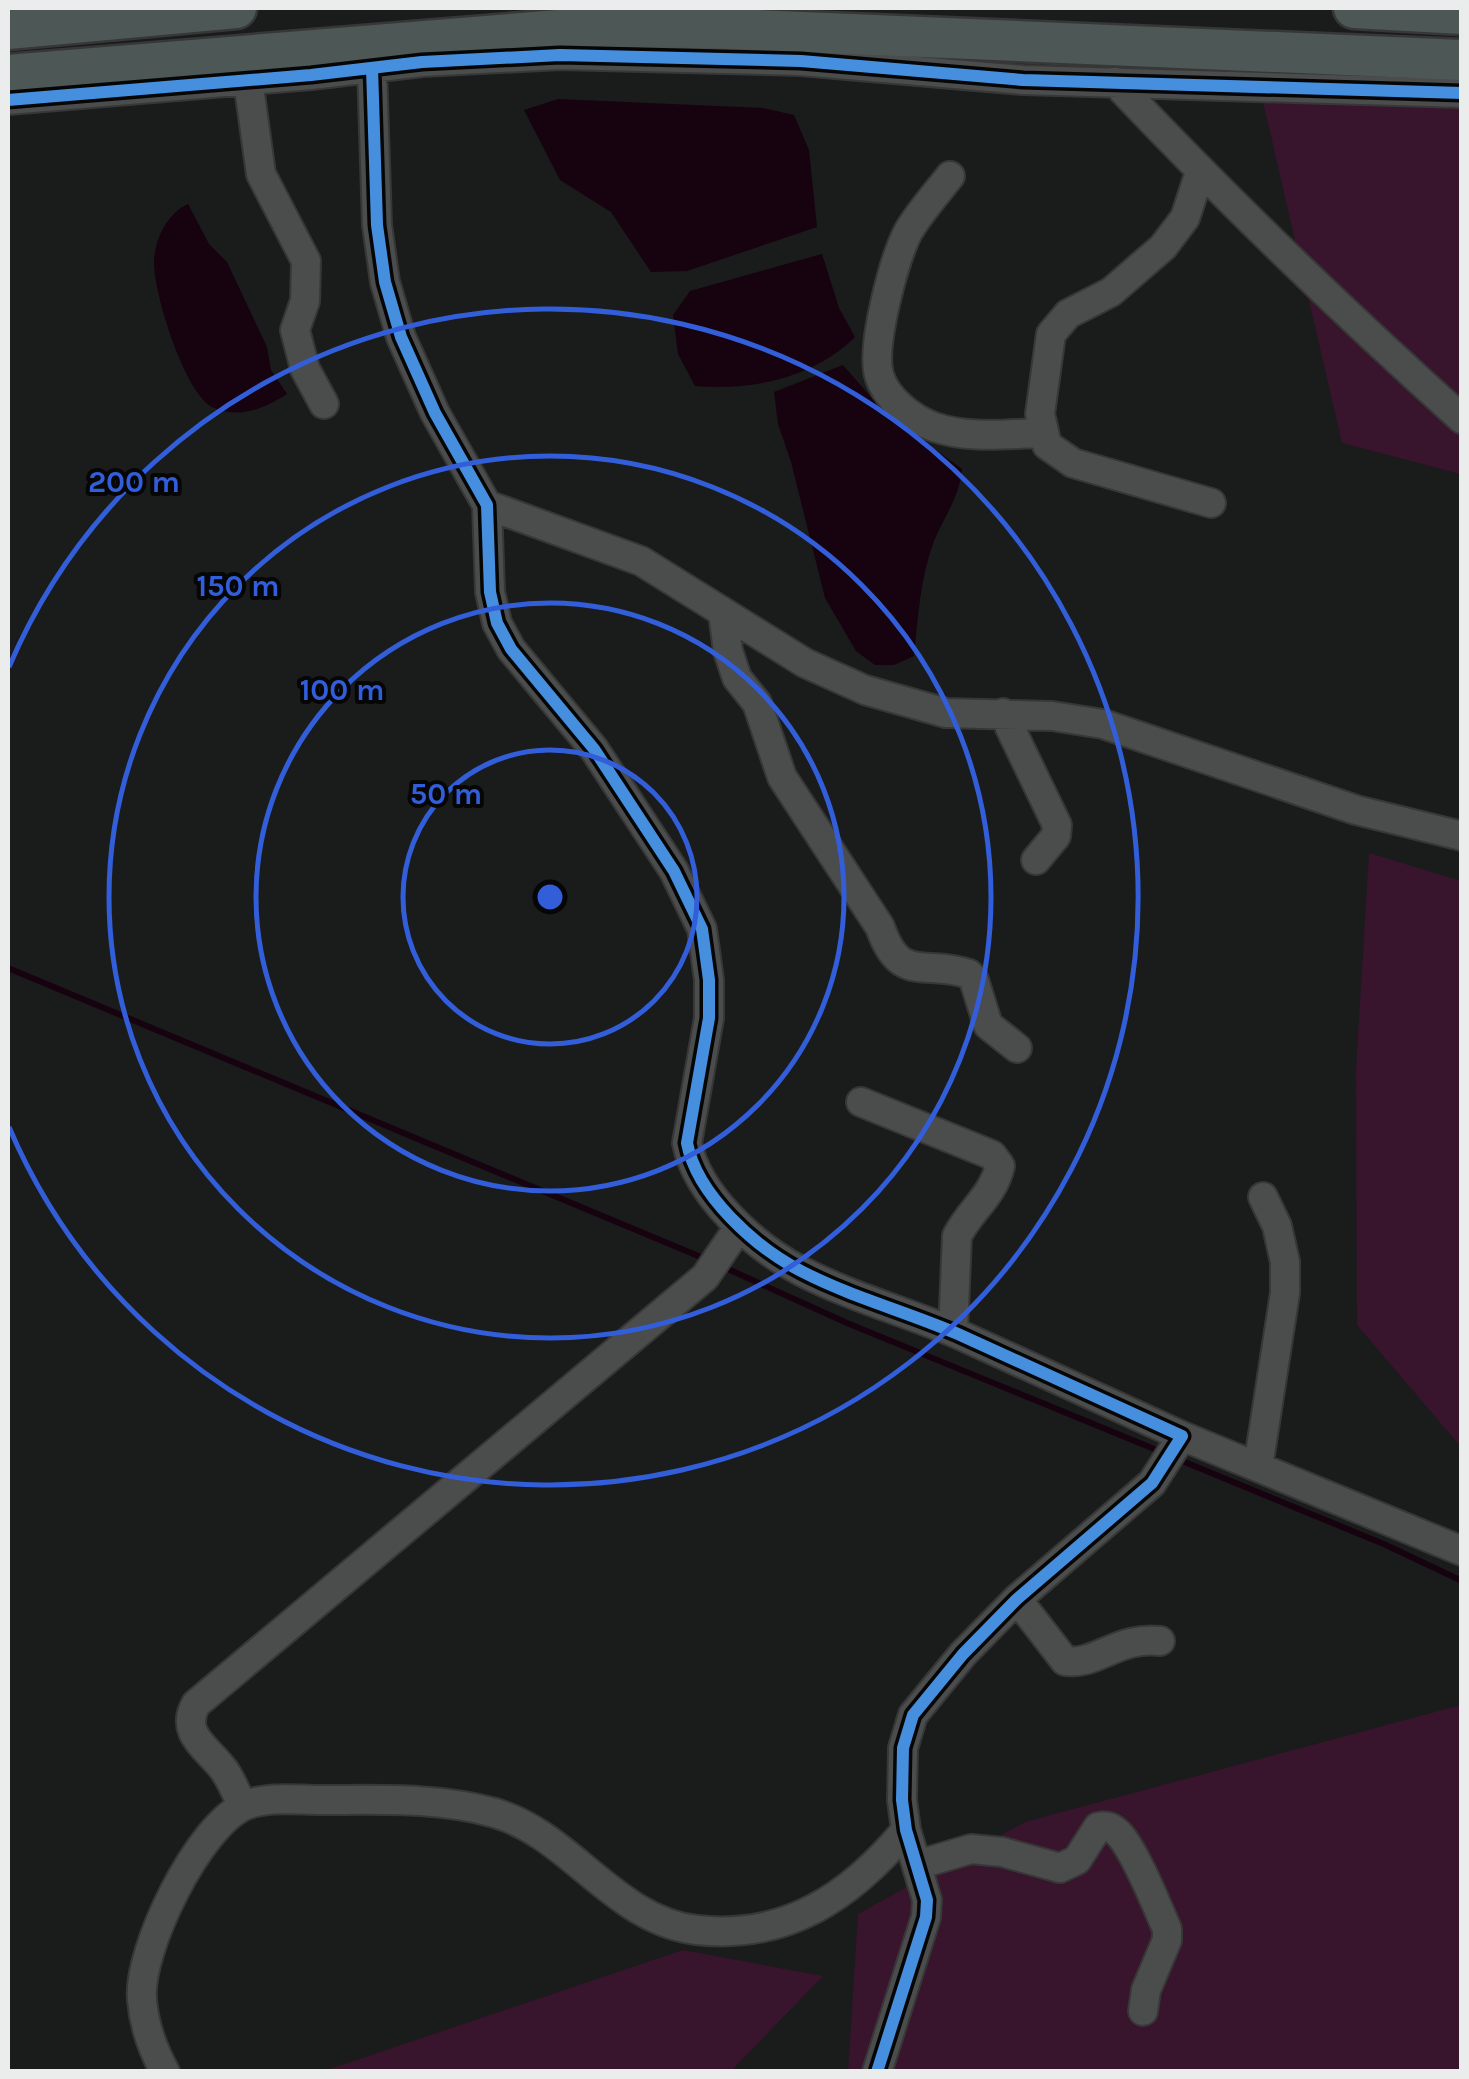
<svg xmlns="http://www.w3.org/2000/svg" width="1469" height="2079" font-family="Karla,sans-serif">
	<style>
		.green { fill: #39142d }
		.water { fill: #170210 }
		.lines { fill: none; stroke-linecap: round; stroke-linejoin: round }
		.stream { stroke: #170210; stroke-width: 6 }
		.minor-casing { stroke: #373737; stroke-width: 32 }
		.highway-casing { stroke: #373737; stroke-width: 45 }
		.minor { stroke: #4b4c4c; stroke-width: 28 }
		.highway { stroke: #4d5856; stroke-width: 40 }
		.cycleway-casing { stroke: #060606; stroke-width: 19 }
		.cycleway { stroke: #468fdf; stroke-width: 12 }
		.ring { fill: none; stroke: #325eda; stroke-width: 5 }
		.centre { fill: #325eda; stroke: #060606; stroke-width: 5 }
		.ring-label { font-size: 30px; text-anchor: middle; font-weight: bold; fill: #325eda; stroke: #060606; stroke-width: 8; stroke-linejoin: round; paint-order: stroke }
	</style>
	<rect width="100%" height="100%" fill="#1a1b1b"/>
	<path class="green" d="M 1251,50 L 1461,73 L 1461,474 L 1342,443 Z
		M 1369,853 L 1461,881 L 1461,1447 L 1357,1325 L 1356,1069 Z
		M 1461,1705 L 1461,2071 L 848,2072 L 858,1914 L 1025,1822 Z
		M 683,1950 L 823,1976 L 731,2071 L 324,2071 Z"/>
	<path class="water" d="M 558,99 L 763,108 L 794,115 L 809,150 L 817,227 L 687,271 L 651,272 L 611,212 L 560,180 L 524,110 Z
		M 188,204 L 209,244 L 227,262 L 267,347 L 271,370 L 287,394 C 265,408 241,419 214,408 C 185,396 153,291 154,261 C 155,238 168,213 188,204 Z
		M 822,254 L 839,308 L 855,337 C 814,378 751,391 695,386 L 678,354 L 673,315 L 690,291 Z
		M 843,365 L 884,412 L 962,469 C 960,496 944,517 934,541 C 920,578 918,618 914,656 L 894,665 L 875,665 L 856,651 L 825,598 L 791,462 L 778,424 L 774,392 Z"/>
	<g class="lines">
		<path class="stream" d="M 8,968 L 708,1260
			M 719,1265 L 847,1323 L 1164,1453
			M 1175,1458 L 1386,1545 L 1462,1581"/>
		<defs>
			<path id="minor" d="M 372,68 L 377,225 L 385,282 L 401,337 L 435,413 L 487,505 L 490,592 L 497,623 L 511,649 L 594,749 L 674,871 L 702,929 L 709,980 L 709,1018 L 687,1143 C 697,1195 755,1247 801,1271 C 851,1297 907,1312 958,1334 C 1033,1368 1108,1402 1182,1436 L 1152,1483 L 1017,1599 L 963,1654 L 913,1715 L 903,1748 L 902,1800 L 906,1830 L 927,1900 L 926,1917 L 877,2072
				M 248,80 L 261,174 L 306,261 L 305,301 L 295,330 L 305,369 L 324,404
				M 1115,82 C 1226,199 1342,311 1462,419
				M 8,100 L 311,75 L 422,62 L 560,55 L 801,61 L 1023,80 L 1462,93
				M 1200,172 L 1185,218 L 1163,247 L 1111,292 L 1068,314 L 1051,334 L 1040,414 L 1047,445 L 1073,463 L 1211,503
				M 950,176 C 936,194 919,213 908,232 C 894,259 871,346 879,375 C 886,399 912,419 934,427 C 969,439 1005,434 1042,433
				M 487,505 L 641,561 L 805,663 L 865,690 L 946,713 L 1052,716 L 1103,724 L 1356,810 L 1462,836
				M 723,613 L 728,651 L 737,678 L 757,703 L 782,777 L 880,927 C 900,985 924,959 969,974 L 974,980 L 988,1025 L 1017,1048
				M 1003,713 L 1057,825 L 1056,836 L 1036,860
				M 861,1102 L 992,1155 L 1000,1166 C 993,1196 970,1210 957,1236 L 953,1332
				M 1182,1436 L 1462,1551
				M 1258,1467 L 1285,1293 L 1285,1262 L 1277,1226 L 1263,1197
				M 1017,1599 L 1065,1661 C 1096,1666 1118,1636 1160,1641
				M 242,1806 C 237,1794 232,1781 224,1770 C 208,1748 179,1734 196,1704 L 705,1277 L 739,1227
				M 917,1865 L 971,1849 L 1002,1852 L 1060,1868 L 1077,1860 L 1098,1827 C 1107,1825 1112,1827 1119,1834 C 1135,1851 1157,1906 1167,1929 L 1167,1940 L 1146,1990 L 1143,2011
				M 165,2072 C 153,2050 144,2025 142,2000 C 137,1951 199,1824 246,1805 C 269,1796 297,1800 321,1800 C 380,1800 438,1797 495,1813 C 571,1835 615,1921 697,1930 C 787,1940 851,1896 906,1830"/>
			<path id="highway" d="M 1354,8 L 1462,14
				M 8,29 L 236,8
				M 8,75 L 595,27 L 711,28 L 1462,60"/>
		</defs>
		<use href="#minor" class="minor-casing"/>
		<use href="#highway" class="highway-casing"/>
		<use href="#minor" class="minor"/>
		<use href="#highway" class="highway"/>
		<defs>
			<path id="cycleway" d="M 372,68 L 377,225 L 385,282 L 401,337 L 435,413 L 487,505 L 490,592 L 497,623 L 511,649 L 594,749 L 674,871 L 702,929 L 709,980 L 709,1018 L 687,1143 C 697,1195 755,1247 801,1271 C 851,1297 907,1312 958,1334 C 1033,1368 1108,1402 1182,1436 L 1152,1483 L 1017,1599 L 963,1654 L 913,1715 L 903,1748 L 902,1800 L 906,1830 L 927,1900 L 926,1917 L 877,2072
				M 8,100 L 311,75 L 422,62 L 560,55 L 801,61 L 1023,80 L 1462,93"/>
		</defs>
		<use href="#cycleway" class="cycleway-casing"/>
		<use href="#cycleway" class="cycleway"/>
	</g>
	<g class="ring">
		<circle cx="550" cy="897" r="147"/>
		<circle cx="550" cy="897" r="294"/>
		<circle cx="550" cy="897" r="441"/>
		<path d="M9 667A588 588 0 1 1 9 1127"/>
	</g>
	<circle cx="550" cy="897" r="15" class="centre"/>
	<g class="ring-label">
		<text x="134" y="492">200 m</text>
		<text x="238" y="596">150 m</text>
		<text x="342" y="700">100 m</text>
		<text x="446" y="804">50 m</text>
	</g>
	<rect width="1469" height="2079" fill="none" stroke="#ebeded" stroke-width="20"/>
</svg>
